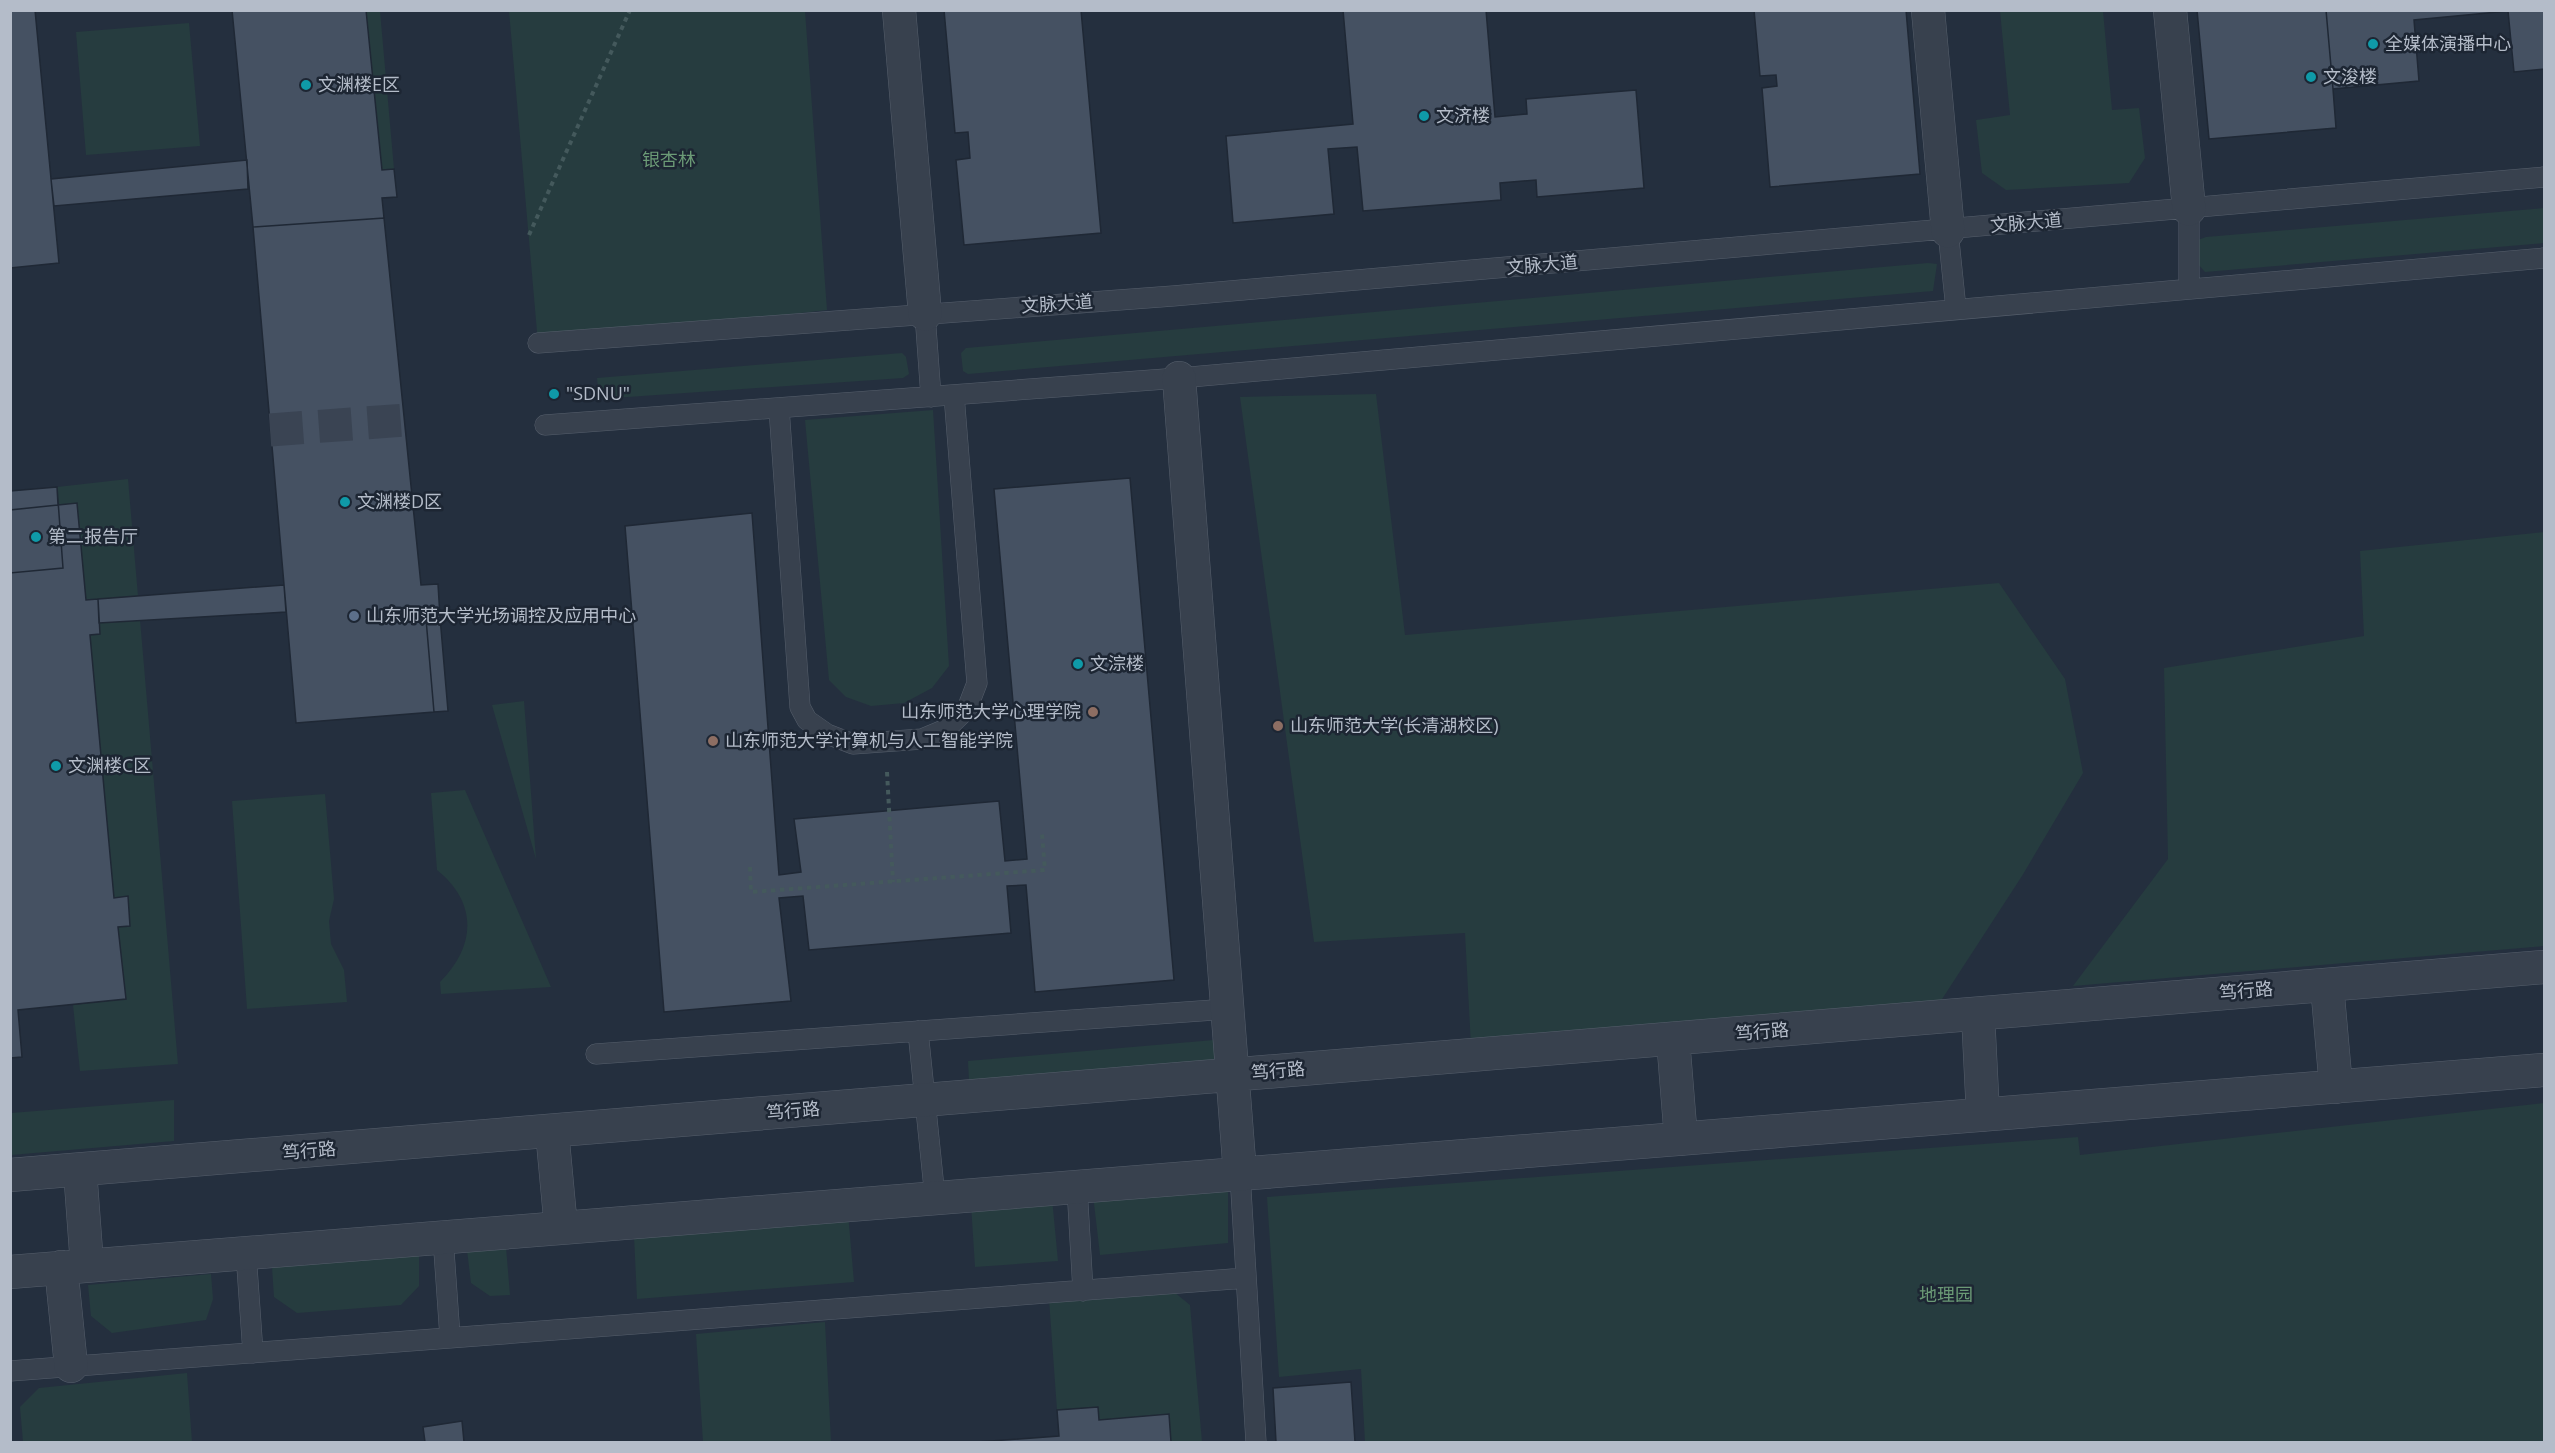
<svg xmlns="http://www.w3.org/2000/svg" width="2555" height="1453" font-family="'Open Sans','Noto Sans SC',sans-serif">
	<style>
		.green { fill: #263c3f }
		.building { fill: #455162; stroke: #1f2835; stroke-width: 1.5 }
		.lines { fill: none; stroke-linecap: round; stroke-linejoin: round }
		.street-tunnel { stroke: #3a4453; stroke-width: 33; stroke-dasharray: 33 16; stroke-linecap: butt }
		.lane-casing { stroke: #565f6c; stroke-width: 21 }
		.street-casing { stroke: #565f6c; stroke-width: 34 }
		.path { stroke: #44595c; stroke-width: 4; stroke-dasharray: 4.5 4.5; stroke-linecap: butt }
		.lane { stroke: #38414e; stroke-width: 20 }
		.street { stroke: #38414e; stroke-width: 33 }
		.culture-dot { fill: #0f9aa8; stroke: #1d2633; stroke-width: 2 }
		.service-dot { fill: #5c6f8a; stroke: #1d2633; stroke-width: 2 }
		.education-dot { fill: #8d6e63; stroke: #1d2633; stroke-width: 2 }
		.labels { text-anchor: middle; stroke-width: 5; stroke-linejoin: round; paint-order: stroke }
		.poi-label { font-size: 18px; fill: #b4bcc9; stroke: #1d2633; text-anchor: start }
		.park-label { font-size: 18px; fill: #6b9a76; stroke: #1d2633 }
		.street-label { font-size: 18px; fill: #b4bcc9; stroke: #1d2633 }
	</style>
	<rect width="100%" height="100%" fill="#242f3e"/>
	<path class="green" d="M 366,11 L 380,11 L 394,169 L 382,170 Z
		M 509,11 L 805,11 L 827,310 L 538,343 Z
		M 2000,11 L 2103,11 L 2112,110 L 2139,108 L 2145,158 L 2129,183 L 2006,190 L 1982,173 L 1976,120 L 2010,115 Z
		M 189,23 L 200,146 L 86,155 L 76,32 Z
		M 2544,208 L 2544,243 L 2205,272 L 2197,263 L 2195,241 L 2206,237 Z
		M 1928,263 L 1937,264 L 1933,291 L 968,374 L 963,371 L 961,353 L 966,348 Z
		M 902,353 L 906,357 L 909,374 L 903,378 L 599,399 L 597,378 Z
		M 1376,394 L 1405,635 L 1999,583 L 2065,679 L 2083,773 L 2022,876 L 1933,1013 L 1471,1046 L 1465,933 L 1314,942 L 1240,397 Z
		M 933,410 L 949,666 L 932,688 L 904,703 L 871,706 L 846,697 L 829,680 L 805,420 Z
		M 128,479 L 178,1064 L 80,1071 L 73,1005 L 126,999 L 118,927 L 130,925 L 128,897 L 114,898 L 90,635 L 100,634 L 98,599 L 86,600 L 77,503 L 58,505 L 57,487 Z
		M 2544,532 L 2544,946 L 2073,986 L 2168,859 L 2164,668 L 2364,636 L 2360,551 Z
		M 524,701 L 536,859 L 492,705 Z
		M 465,790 L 551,987 L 441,994 L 440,982 C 476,946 478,903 437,870 L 431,793 Z
		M 325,794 L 334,899 L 329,921 L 331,944 L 344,970 L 347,1002 L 247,1009 L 232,801 Z
		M 1214,1040 L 1215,1082 L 970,1100 L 968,1061 Z
		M 174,1100 L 174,1141 L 11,1155 L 11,1113 Z
		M 2544,1103 L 2544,1442 L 1365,1442 L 1361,1369 L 1279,1377 L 1267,1197 L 2078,1137 L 2080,1155 Z
		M 1228,1185 L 1228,1243 L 1100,1255 L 1093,1195 Z
		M 1052,1198 L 1058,1261 L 975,1267 L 971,1204 Z
		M 848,1213 L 854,1282 L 637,1299 L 634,1236 Z
		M 506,1247 L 510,1295 L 490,1296 L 471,1283 L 467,1250 Z
		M 419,1252 L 419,1286 L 401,1305 L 297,1313 L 274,1297 L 272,1267 Z
		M 211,1274 L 213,1299 L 206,1320 L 112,1333 L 91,1316 L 88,1285 Z
		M 1174,1292 L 1190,1305 L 1202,1442 L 1171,1442 L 1169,1414 L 1099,1420 L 1097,1407 L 1057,1410 L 1049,1299 Z
		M 825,1322 L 831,1442 L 703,1442 L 696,1334 Z
		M 187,1373 L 192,1442 L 23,1442 L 20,1407 L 39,1388 Z"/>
	<path class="building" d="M 10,10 L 35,10 L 59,263 L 10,268 Z
		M 232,10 L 366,10 L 382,170 L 394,169 L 397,197 L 382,198 L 384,218 L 253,227 Z
		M 944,10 L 1081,10 L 1101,233 L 964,245 L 956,160 L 970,158 L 968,132 L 955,133 Z
		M 1343,10 L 1486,10 L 1495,117 L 1527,114 L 1526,99 L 1636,90 L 1644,188 L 1537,197 L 1536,180 L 1500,183 L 1501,200 L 1363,211 L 1357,147 L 1328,149 L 1334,214 L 1233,223 L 1226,136 L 1353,124 Z
		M 1754,10 L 1906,10 L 1920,174 L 1770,187 L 1762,88 L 1777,86 L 1776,75 L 1760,76 Z
		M 2197,10 L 2544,10 L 2544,69 L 2514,72 L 2508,11 L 2414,20 L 2419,81 L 2333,89 L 2336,128 L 2209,139 Z
		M 2326,10 L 2544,10 L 2544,69 L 2514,72 L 2508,11 L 2414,20 L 2419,81 L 2333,89 Z
		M 247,160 L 248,189 L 54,206 L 51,179 Z
		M 384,218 L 421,585 L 438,584 L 440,617 L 426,619 L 434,712 L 296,723 L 253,227 Z
		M 1130,478 L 1174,980 L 1035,992 L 1026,885 L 1007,886 L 1011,933 L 809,950 L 803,896 L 779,898 L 791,1001 L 664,1012 L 625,526 L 752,513 L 779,875 L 801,872 L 794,819 L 999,801 L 1005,861 L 1027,859 L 994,489 Z
		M 57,487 L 58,505 L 77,503 L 86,600 L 98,599 L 100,634 L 90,635 L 114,898 L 128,896 L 130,926 L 118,927 L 126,999 L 18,1010 L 22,1057 L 10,1058 L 10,491 Z
		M 57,487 L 63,568 L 10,573 L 10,491 Z
		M 77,503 L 86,600 L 98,599 L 100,634 L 90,635 L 114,898 L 128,896 L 130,926 L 118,927 L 126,999 L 18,1010 L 22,1057 L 10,1058 L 10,510 Z
		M 284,585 L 286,612 L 99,623 L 98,599 Z
		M 440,617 L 448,711 L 434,712 L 426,619 Z
		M 1351,1382 L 1355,1442 L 1276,1442 L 1273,1388 Z
		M 1098,1407 L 1099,1420 L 1169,1414 L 1171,1442 L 978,1442 L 1059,1436 L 1057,1410 Z
		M 462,1421 L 464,1442 L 425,1442 L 423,1427 Z"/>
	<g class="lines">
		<path class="street-tunnel" d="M 270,430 L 406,420"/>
		<defs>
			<path id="lane" d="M 2189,209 L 2189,288
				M 1948,231 L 1956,309
				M 925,314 L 931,397
				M 538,343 L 1173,296 L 2544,177
				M 779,408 L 800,707 L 807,720 L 827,734 L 853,744 L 922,739 L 946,729 L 967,709 L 977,683 L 954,395
				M 545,425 L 1179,378 L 2544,258
				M 918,1031 L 935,1198
				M 596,1054 L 1228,1009
				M 1240,1174 L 1256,1442
				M 1077,1187 L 1083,1291
				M 443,1237 L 450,1337
				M 246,1253 L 253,1353
				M 10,1371 L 1246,1278"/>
			<path id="street" d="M 899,10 L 925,314
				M 1928,10 L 1948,231
				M 2170,10 L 2189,209
				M 1179,378 L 1240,1174
				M 2327,985 L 2336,1087
				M 1978,1014 L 1983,1115
				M 1673,1039 L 1681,1139
				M 552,1131 L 561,1228
				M 80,1170 L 87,1265
				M 10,1175 L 2544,967
				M 61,1267 L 71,1366
				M 10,1272 L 2544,1070"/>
		</defs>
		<use href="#lane" class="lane-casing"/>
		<use href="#street" class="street-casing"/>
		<path class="path" d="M 529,235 L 630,10
			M 887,772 L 893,882
			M 750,867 L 751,892 L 1045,870 L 1042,834"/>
		<use href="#lane" class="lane"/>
		<use href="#street" class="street"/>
	</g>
	<g class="culture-dot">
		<circle cx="2373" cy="44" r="6"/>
		<circle cx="2311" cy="77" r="6"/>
		<circle cx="306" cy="85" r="6"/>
		<circle cx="1424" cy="116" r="6"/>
		<circle cx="554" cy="394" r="6"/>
		<circle cx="345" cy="502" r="6"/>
		<circle cx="36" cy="537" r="6"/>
		<circle cx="1078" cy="664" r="6"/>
		<circle cx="56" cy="766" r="6"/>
	</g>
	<circle class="service-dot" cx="354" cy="616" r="6"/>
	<g class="education-dot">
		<circle cx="1093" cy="712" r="6"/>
		<circle cx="1278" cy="726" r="6"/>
		<circle cx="713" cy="741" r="6"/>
	</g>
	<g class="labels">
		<g class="poi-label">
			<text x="2385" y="50">全媒体演播中心</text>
			<text x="2323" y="83">文浚楼</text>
			<text x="318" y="91">文渊楼E区</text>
			<text x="1436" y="122">文济楼</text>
			<text x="566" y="400">"SDNU"</text>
			<text x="357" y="508">文渊楼D区</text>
			<text x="48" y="543">第二报告厅</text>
			<text x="366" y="622">山东师范大学光场调控及应用中心</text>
			<text x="1090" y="670">文淙楼</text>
			<text x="1081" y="718" text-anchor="end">山东师范大学心理学院</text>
			<text x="1290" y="732">山东师范大学(长清湖校区)</text>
			<text x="725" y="747">山东师范大学计算机与人工智能学院</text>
			<text x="68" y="772">文渊楼C区</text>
		</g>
		<g class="park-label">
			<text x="669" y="166">银杏林</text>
			<text x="1946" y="1301">地理园</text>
		</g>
		<g class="street-label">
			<text transform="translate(2026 223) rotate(-5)" y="6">文脉大道</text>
			<text transform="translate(1542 265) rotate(-5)" y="6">文脉大道</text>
			<text transform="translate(1057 304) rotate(-4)" y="6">文脉大道</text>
			<text transform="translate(2246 991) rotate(-5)" y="6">笃行路</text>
			<text transform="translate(1762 1032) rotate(-5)" y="6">笃行路</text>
			<text transform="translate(1278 1071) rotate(-5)" y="6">笃行路</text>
			<text transform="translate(793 1111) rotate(-5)" y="6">笃行路</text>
			<text transform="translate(309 1151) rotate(-5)" y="6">笃行路</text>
		</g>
	</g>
	<rect width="2555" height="1453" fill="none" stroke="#b4bcc9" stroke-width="24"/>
</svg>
